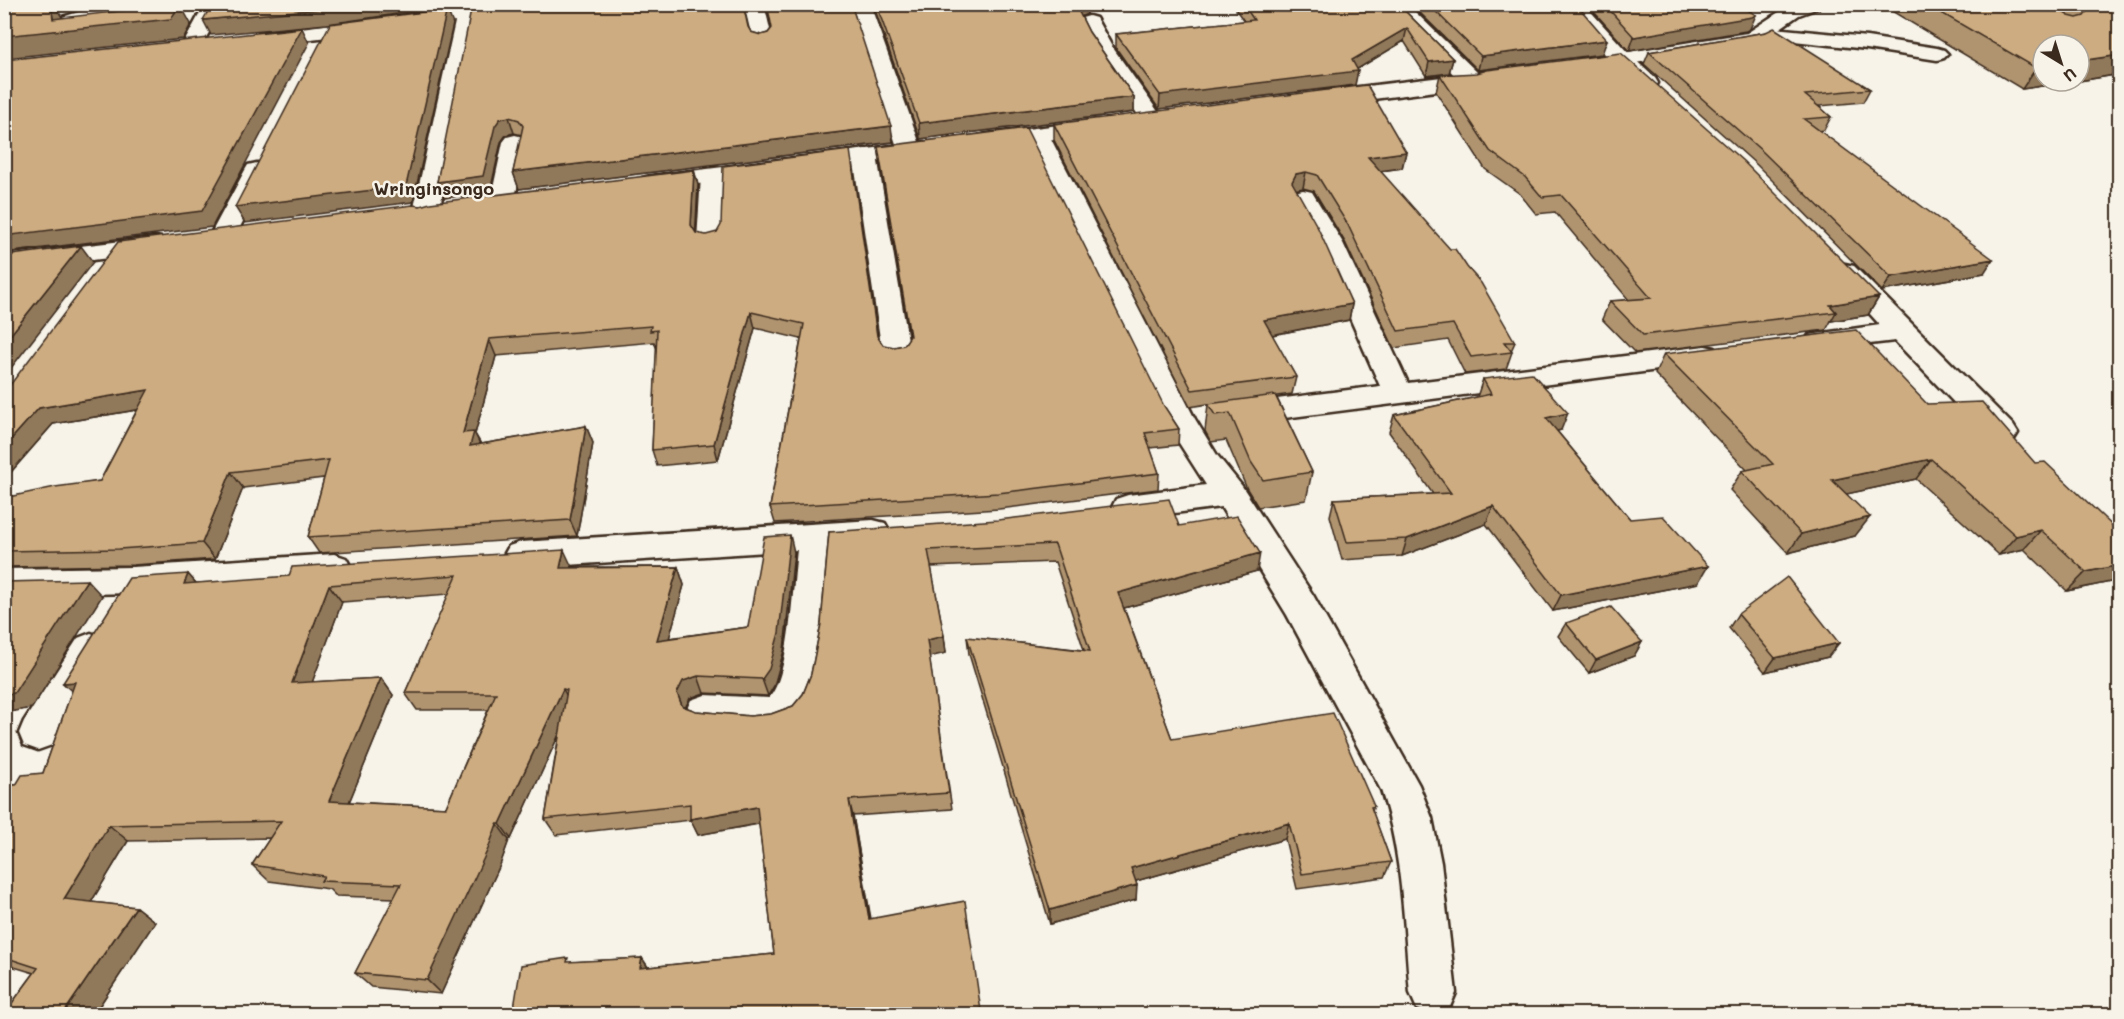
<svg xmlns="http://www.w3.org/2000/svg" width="2124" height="1019" font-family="Mali,sans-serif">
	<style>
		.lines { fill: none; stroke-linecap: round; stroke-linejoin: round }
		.minor-casing { stroke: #3b2a1e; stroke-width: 5 }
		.tertiary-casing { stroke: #3b2a1e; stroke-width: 5 }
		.minor { fill: #f7f3e8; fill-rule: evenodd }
		.tertiary { fill: #f7f3e8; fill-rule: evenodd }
		.wall { fill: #b0946f; stroke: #3b2a1e; stroke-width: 1.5; fill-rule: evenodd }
		.shaded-wall { fill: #90785a; stroke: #3b2a1e; stroke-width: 1.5 }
		.building { fill: #cdac81; stroke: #3b2a1e; stroke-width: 1.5; fill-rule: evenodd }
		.labels { text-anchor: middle; stroke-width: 5; stroke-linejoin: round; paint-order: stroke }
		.far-quarter-label { font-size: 18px; font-weight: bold; fill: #3b2a1e; stroke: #f7f3e8 }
	</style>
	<rect width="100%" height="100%" fill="#f7f3e8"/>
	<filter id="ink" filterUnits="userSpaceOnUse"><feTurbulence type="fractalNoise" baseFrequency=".0167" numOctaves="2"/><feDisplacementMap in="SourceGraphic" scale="12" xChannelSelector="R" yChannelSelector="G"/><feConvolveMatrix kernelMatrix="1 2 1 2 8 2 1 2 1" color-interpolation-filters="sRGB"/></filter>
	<g filter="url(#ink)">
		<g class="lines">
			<defs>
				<path id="minor" d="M 53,4 L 86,4 L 83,8 L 4,32 L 4,19 Z
					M 205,4 L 225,4 L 199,50 L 192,52 L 185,50 L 182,46 Z
					M 495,4 L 546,4 L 543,8 L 536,10 L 476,20 L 439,212 L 435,217 L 426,220 L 417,217 L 413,212 L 455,22 L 260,45 L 253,43 L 250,39 L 253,35 L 260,33 Z
					M 744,4 L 764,4 L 773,42 L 770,46 L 763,48 L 756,46 L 753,42 Z
					M 850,4 L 870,4 L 922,150 L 918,155 L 910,157 L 902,155 L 898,150 Z
					M 1385,4 L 1407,4 L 1480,75 L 1483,80 L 1480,85 L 1472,87 L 1464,85 Z
					M 1563,4 L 1584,4 L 1630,55 L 1655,78 L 1658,83 L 1655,88 C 1650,89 1646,90 1641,88 C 1626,81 1575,20 1563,4 Z
					M 1089,16 L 1096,18 L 1111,45 L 1164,120 L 1161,125 L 1153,127 L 1145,125 L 1091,46 L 1079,22 L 1082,18 Z
					M 1763,27 L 1867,37 L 1937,48 L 1944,50 L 1948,54 L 1944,58 L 1937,60 L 1867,49 L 1756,37 L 1753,33 L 1756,29 Z
					M 1037,128 L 1045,130 L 1049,135 L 1195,419 L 1217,455 L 1242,486 L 1313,595 L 1419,785 L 1432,818 L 1441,863 L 1456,993 L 1449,1009 L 1436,1014 L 1417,1009 L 1410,993 C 1404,925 1403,855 1381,790 L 1287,615 L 1221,507 L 1128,519 L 1116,515 L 1112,507 L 1116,499 L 1128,495 L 1206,485 L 1165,421 L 1025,135 L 1029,130 Z
					M 515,135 L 523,137 L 527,142 L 514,202 L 511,207 L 502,209 L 493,207 L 490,202 L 503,142 L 507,137 Z
					M 865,149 L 873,151 L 877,156 L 910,352 L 906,359 L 896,361 L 886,359 L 882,352 L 853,156 L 857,151 Z
					M 257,163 L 266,165 L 269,170 L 235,237 L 231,242 L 222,245 L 213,242 L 209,237 L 245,170 L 248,165 Z
					M 713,169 L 722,171 L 725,176 L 723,241 L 719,247 L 710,249 L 701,247 L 697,241 L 701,176 L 704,171 Z
					M 1303,190 L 1312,192 L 1343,243 L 1408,383 L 1705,346 L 1715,348 L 1719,355 L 1715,362 L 1705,364 L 1238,424 L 1227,421 L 1223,414 L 1227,407 L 1238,404 L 1380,386 L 1317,243 L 1291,197 L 1294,192 Z
					M 1845,264 L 1854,266 L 2013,425 L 2018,433 L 2013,441 L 2002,444 L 1991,441 L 1895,341 L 1819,350 L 1809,347 L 1805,341 L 1809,335 L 1880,325 L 1832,272 L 1836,266 Z
					M 873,520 L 885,523 L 890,532 L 885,541 L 873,544 L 831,547 C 827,584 826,700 796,721 C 780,732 759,730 742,729 C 724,728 708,728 691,722 L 686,711 L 691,700 L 705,695 L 769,698 C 790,676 793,583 797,550 L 521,568 L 509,564 L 504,555 L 509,546 L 521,542 Z
					M 334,554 L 346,558 L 351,567 L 346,576 L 334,580 L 133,593 L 4,596 L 4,569 L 133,567 Z
					M 91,633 L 104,638 L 109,648 L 104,658 L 52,745 L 38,750 L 24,745 L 19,733 L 24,721 L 78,638 Z"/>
				<path id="tertiary" d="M 1791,4 L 1821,4 L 1818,8 L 1799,15 L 1760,42 L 1753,44 L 1585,71 L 1577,70 L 1574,65 L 1577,60 L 1585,59 L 1747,33 Z
					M 1483,72 L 1491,74 L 1494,79 L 1491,84 L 1326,105 L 1318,103 L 1315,98 L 1318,93 L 1326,91 Z
					M 1099,120 L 1107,122 L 1111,127 L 1107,132 L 987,148 L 979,146 L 975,141 L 979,136 L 987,134 Z
					M 924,142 L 932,144 L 936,149 L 932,154 L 651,190 L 642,188 L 639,183 L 642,178 L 651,176 Z
					M 156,237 L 165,239 L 169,245 L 165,251 L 4,271 L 4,255 Z"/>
			</defs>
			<use href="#minor" class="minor-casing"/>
			<use href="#tertiary" class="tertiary-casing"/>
			<use href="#minor" class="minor"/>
			<use href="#tertiary" class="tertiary"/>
		</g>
		<path class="wall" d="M 477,4 L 748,27 L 751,32 L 761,35 L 768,33 L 771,29 L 766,4 L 851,4 L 893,142 L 519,189 L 513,172 L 522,135 L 514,133 L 506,135 L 501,142 L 490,192 L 444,198 L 437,182 Z
			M 873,4 L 1087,4 L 1087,14 L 1081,16 L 1089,32 L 1134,97 L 1134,112 L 920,139 Z
			M 1237,4 L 1398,4 L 1453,59 L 1449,73 L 1426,76 L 1404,41 L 1357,69 L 1355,85 L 1159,109 L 1116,48 L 1116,34 L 1244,21 L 1236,10 Z
			M 1411,4 L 1576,4 L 1602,54 L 1478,70 Z
			M 1587,4 L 1739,4 L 1750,29 L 1746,31 L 1629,51 Z
			M 1880,4 L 2120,4 L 2120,74 L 2079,81 L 2043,81 L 2076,81 L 2022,89 Z
			M 1766,32 L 1870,89 L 1863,102 L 1819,106 L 1831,117 L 1824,130 L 1819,131 L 1984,273 L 1882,291 L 1757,165 L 1644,64 L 1649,52 Z
			M 1440,75 L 1879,297 L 1868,315 L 1831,321 L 1826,330 L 1635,353 L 1602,319 L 1610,301 L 1629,300 L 1555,212 L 1536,214 L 1520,194 L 1485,169 L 1436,92 Z
			M 1054,124 L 1406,152 L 1402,168 L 1380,171 L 1515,342 L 1511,351 L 1512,352 L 1506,369 L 1465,374 L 1448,340 L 1394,348 L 1345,242 L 1314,191 L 1303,188 L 1296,189 L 1352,304 L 1349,320 L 1272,335 L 1296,377 L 1292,394 L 1276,396 L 1312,472 L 1306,500 L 1258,507 L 1247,489 L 1226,440 L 1211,442 L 1205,431 L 1208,404 L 1190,407 L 1054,140 Z
			M 878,147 L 1164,406 L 1179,429 L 1178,445 L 1150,448 L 1159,473 L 1158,489 L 999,509 L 775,523 L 770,507 L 801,339 L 755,328 L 718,460 L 657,466 L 652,450 L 657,347 L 656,347 L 654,342 L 496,356 L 475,434 L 481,444 L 586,426 L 593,443 L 577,536 L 319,553 L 308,537 L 324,478 L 243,488 L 215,559 L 133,565 L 4,567 L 4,498 L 100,481 L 137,410 L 53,424 L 4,480 L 4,393 L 420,206 L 694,170 L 698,185 L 695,232 L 696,233 L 877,336 L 883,345 L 894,347 L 904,345 L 910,337 Z
			M 1664,354 L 1927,404 L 2120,580 L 2067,591 L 2024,549 L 1999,555 L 1916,479 L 1846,494 L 1855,536 L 1788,553 L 1730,490 L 1742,471 L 1747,470 L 1655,374 Z
			M 1483,379 L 1561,430 L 1557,431 L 1630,519 L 1698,583 L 1553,611 L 1486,524 L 1402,556 L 1342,560 L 1330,516 L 1334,499 L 1433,494 L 1389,432 L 1394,415 L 1477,397 Z
			M 1179,526 L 1257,571 L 1124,608 L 1172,739 L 1374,806 L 1372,811 L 1391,862 L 1384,877 L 1297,889 L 1285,839 L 1136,881 L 1136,900 L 1050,924 L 969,654 L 967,637 L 1084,650 L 1055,562 L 931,567 L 944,636 L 946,653 L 929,656 L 952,809 L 853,816 L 871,919 L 981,1011 L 991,1014 L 571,962 L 642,958 L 648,967 L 774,954 L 759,824 L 698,835 L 691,820 L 556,835 L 545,819 L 559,734 L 511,839 L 509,840 L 500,865 L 441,994 L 371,987 L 355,973 L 394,898 L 336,896 L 329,889 L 269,881 L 252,865 L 270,838 L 128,841 L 91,902 L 136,907 L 155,922 L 94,1014 L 4,1014 L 34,973 L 4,964 L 4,785 L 16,785 L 43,773 L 72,691 L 63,683 L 188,574 L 196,583 L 572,567 L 678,567 L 684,585 L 669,638 L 748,627 L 794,552 L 784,650 L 774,686 L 768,696 L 704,693 L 690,698 L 685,707 L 696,711 L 750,716 L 771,714 L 793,706 L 803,694 L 811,674 L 821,624 L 829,532 ZM 449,594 L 405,693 L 417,710 L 488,710 L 446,807 L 349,802 L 393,695 L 381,678 L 312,682 L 342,602 Z
			M 1738,614 L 1828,657 L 1765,672 L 1729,628 Z
			M 1566,623 L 1642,642 L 1634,656 L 1589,673 L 1558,636 Z"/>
		<path class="shaded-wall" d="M 4,4 L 49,4 L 4,17 Z
			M 51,4 L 54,4 L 62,17 L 64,30 L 180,4 L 191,24 L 183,39 L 6,58 L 4,56 L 4,36 L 53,19 Z
			M 352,4 L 467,4 L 327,24 L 211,35 L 203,20 Z
			M 1079,4 L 1087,4 L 1087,14 L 1080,17 L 1077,8 Z
			M 447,9 L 453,24 L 413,202 L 245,223 L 235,207 Z
			M 1756,15 L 1750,29 L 1746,31 L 1629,51 L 1634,37 Z
			M 302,28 L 309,43 L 212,227 L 4,253 L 4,236 Z
			M 1407,28 L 1404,41 L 1354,71 L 1358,71 L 1355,85 L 1159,109 L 1160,95 L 1352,60 Z
			M 1607,40 L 1602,54 L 1478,70 L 1481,56 Z
			M 2120,55 L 2120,74 L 2079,81 L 2079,61 Z
			M 1453,59 L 1449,73 L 1426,76 L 1429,62 Z
			M 2043,66 L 2043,81 L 2076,81 L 2022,89 L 2036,68 Z
			M 1134,97 L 1134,112 L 920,139 L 919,123 Z
			M 509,117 L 514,133 L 506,135 L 501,142 L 490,192 L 444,198 L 437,182 L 500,119 Z
			M 891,126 L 893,142 L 519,189 L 513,172 Z
			M 1406,152 L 1402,168 L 1364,173 L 1368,157 Z
			M 694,170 L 698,185 L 695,241 L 691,225 Z
			M 1306,172 L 1303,188 L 1294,190 L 1292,182 L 1296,174 Z
			M 81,246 L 93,262 L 4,377 L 4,343 Z
			M 1993,259 L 1984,273 L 1882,291 L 1891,277 Z
			M 1879,297 L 1868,315 L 1831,321 L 1836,312 L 1830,305 Z
			M 1352,304 L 1349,320 L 1261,337 L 1264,320 Z
			M 751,312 L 755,328 L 718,460 L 714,444 Z
			M 489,339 L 496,356 L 475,434 L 482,448 L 478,462 L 463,433 Z
			M 148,390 L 160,406 L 53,424 L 4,480 L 4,447 L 39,408 Z
			M 1568,413 L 1561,430 L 1539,436 L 1546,418 Z
			M 586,426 L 593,443 L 577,536 L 570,520 Z
			M 1931,459 L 1916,479 L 1819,500 L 1832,480 Z
			M 231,472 L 243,488 L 215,559 L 202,543 Z
			M 1493,506 L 1486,524 L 1402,556 L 1407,539 Z
			M 1870,517 L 1855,536 L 1788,553 L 1801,534 Z
			M 2041,530 L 2024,549 L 1999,555 L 2016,536 Z
			M 790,535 L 794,552 L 784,650 L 774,686 L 768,696 L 762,679 Z
			M 564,550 L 572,567 L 569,585 L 560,568 Z
			M 1260,553 L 1257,571 L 1117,610 L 1118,593 Z
			M 2120,565 L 2120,580 L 2067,591 L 2086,572 Z
			M 1708,566 L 1698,583 L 1553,611 L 1561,595 Z
			M 678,567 L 684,585 L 664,657 L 657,640 Z
			M 188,574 L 203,591 L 184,584 Z
			M 87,580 L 102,596 L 32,708 L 4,713 L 4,695 Z
			M 329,585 L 342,602 L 306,699 L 292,683 Z
			M 944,636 L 946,653 L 929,657 L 927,640 Z
			M 1642,642 L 1634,656 L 1589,673 L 1596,660 Z
			M 1839,643 L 1828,657 L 1765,672 L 1775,658 Z
			M 698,676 L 704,693 L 690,698 L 684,710 L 677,693 L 683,681 Z
			M 381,678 L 393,695 L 343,817 L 329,801 Z
			M 75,682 L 81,700 L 63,683 Z
			M 563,689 L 572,706 L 511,839 L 500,824 Z
			M 849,800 L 853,816 L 873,934 L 869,919 Z
			M 757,807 L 763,823 L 698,835 L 690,819 Z
			M 1289,823 L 1285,839 L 1129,883 L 1131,868 Z
			M 497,824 L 509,840 L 500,865 L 441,994 L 427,980 Z
			M 109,825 L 128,841 L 84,914 L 64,899 Z
			M 1137,885 L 1136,900 L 1050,924 L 1050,910 Z
			M 136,907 L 155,922 L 94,1014 L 63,1014 Z
			M 642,958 L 651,972 L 640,968 Z"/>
		<path class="building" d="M 24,4 L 51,4 L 53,19 L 180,4 L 171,19 L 4,36 L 4,10 Z
			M 225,4 L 352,4 L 320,9 L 203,20 L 211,6 Z
			M 477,4 L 743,4 L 748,27 L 751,32 L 761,35 L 768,33 L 772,28 L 767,4 L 851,4 L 891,126 L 513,172 L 523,126 L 519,120 L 509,117 L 500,119 L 495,126 L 483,176 L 437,182 L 472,5 Z
			M 876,4 L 1079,4 L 1077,8 L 1089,32 L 1134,97 L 919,123 Z
			M 1243,4 L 1398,4 L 1453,59 L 1429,62 L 1407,28 L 1352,60 L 1358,71 L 1160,95 L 1116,34 L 1254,20 Z
			M 1428,4 L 1576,4 L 1607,40 L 1481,56 Z
			M 1604,4 L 1739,4 L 1756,15 L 1752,17 L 1634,37 Z
			M 1926,4 L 2050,4 L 2069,16 L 2077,18 L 2084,16 L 2089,10 L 2085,4 L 2120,4 L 2120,55 L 2079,61 L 2079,45 L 2043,45 L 2043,66 L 2036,68 Z
			M 447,9 L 406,186 L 235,207 L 330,24 Z
			M 302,28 L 202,211 L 4,236 L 4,60 Z
			M 1774,28 L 1870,89 L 1805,95 L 1831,117 L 1804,119 L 1993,259 L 1891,277 L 1763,152 L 1649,52 L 1766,32 Z
			M 1621,53 L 1743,161 L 1879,297 L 1830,305 L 1836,312 L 1643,335 L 1610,301 L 1651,298 L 1561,195 L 1542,197 L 1525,177 L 1490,151 L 1440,75 L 1477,73 L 1487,70 Z
			M 1367,85 L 1406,152 L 1368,157 L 1450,249 L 1455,249 L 1467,267 L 1481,283 L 1515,342 L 1504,342 L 1512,352 L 1471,357 L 1453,324 L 1398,331 L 1348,225 L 1317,175 L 1306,172 L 1296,174 L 1292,182 L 1318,228 L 1352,304 L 1264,320 L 1296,377 L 1192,390 L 1054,124 Z
			M 1026,128 L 1164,406 L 1179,429 L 1145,433 L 1159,473 L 998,493 L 770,507 L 804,324 L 751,312 L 714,444 L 652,450 L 657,330 L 650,331 L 651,326 L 489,339 L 463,433 L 474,432 L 470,446 L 586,426 L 570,520 L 308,537 L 329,460 L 231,472 L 202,543 L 119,549 L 4,551 L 4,498 L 55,487 L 100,481 L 148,390 L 39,408 L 4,447 L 4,393 L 118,242 L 413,205 L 420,206 L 430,203 L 694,170 L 691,225 L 696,233 L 706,235 L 717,232 L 721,225 L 723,166 L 850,150 L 877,336 L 883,345 L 894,347 L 904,345 L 910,336 L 878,147 Z
			M 81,246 L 4,343 L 4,256 Z
			M 1856,330 L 1927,404 L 1982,402 L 2035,463 L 2045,462 L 2120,533 L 2120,565 L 2086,572 L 2041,530 L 2016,536 L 1931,459 L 1832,480 L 1870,517 L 1801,534 L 1742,471 L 1773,464 L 1664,354 Z
			M 1532,373 L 1568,413 L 1546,418 L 1630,519 L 1663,516 L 1708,566 L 1561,595 L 1493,506 L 1407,539 L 1347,542 L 1334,499 L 1451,493 L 1394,415 L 1491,394 L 1483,379 Z
			M 1275,395 L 1312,472 L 1263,480 L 1251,462 L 1230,413 L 1215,415 L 1208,404 Z
			M 1169,499 L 1179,526 L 1237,516 L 1260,553 L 1118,593 L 1172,739 L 1333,713 L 1374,806 L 1371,807 L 1391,862 L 1302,874 L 1289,823 L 1131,868 L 1137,885 L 1050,910 L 967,637 L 1090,651 L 1055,544 L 928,550 L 944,636 L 927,640 L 949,793 L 849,800 L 869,919 L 965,901 L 981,1011 L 990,1009 L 991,1014 L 513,1014 L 521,965 L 568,958 L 567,962 L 642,958 L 640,968 L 774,954 L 757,807 L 690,819 L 690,804 L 545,819 L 567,690 L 563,689 L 500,824 L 497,824 L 488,849 L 427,980 L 355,973 L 401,884 L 321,881 L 324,876 L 252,865 L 281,821 L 109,825 L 64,899 L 136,907 L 63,1014 L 4,1014 L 38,968 L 4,957 L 4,785 L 16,785 L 22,775 L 43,773 L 75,682 L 63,683 L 129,578 L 188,574 L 184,584 L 289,576 L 292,567 L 564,550 L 560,568 L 678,567 L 657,640 L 748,627 L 764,537 L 790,535 L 779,633 L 769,669 L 762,679 L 698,676 L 683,681 L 677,693 L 682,706 L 696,711 L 750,716 L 771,714 L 793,706 L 803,694 L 811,674 L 821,624 L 829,532 L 998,520 ZM 457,575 L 405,693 L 496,693 L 446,807 L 329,801 L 381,678 L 292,683 L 329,585 Z
			M 1787,577 L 1839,643 L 1775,658 L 1738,614 Z
			M 87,580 L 14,693 L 4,695 L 4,582 Z
			M 1611,607 L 1642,642 L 1596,660 L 1566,623 Z"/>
	</g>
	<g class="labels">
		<g class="far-quarter-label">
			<text x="434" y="195">Wringinsongo</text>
		</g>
	</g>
	<rect width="2124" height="1019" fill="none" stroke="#f7f3e8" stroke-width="24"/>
	<rect x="12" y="12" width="2100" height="995" fill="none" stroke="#3b2a1e" stroke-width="2" filter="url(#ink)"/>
	<g transform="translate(2061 63) rotate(142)"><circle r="28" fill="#f7f3e8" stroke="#aca397" stroke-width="1.5"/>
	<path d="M0-4.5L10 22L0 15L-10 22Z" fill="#3b2a1e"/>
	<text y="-9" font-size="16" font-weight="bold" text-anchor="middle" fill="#3b2a1e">U</text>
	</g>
</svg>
